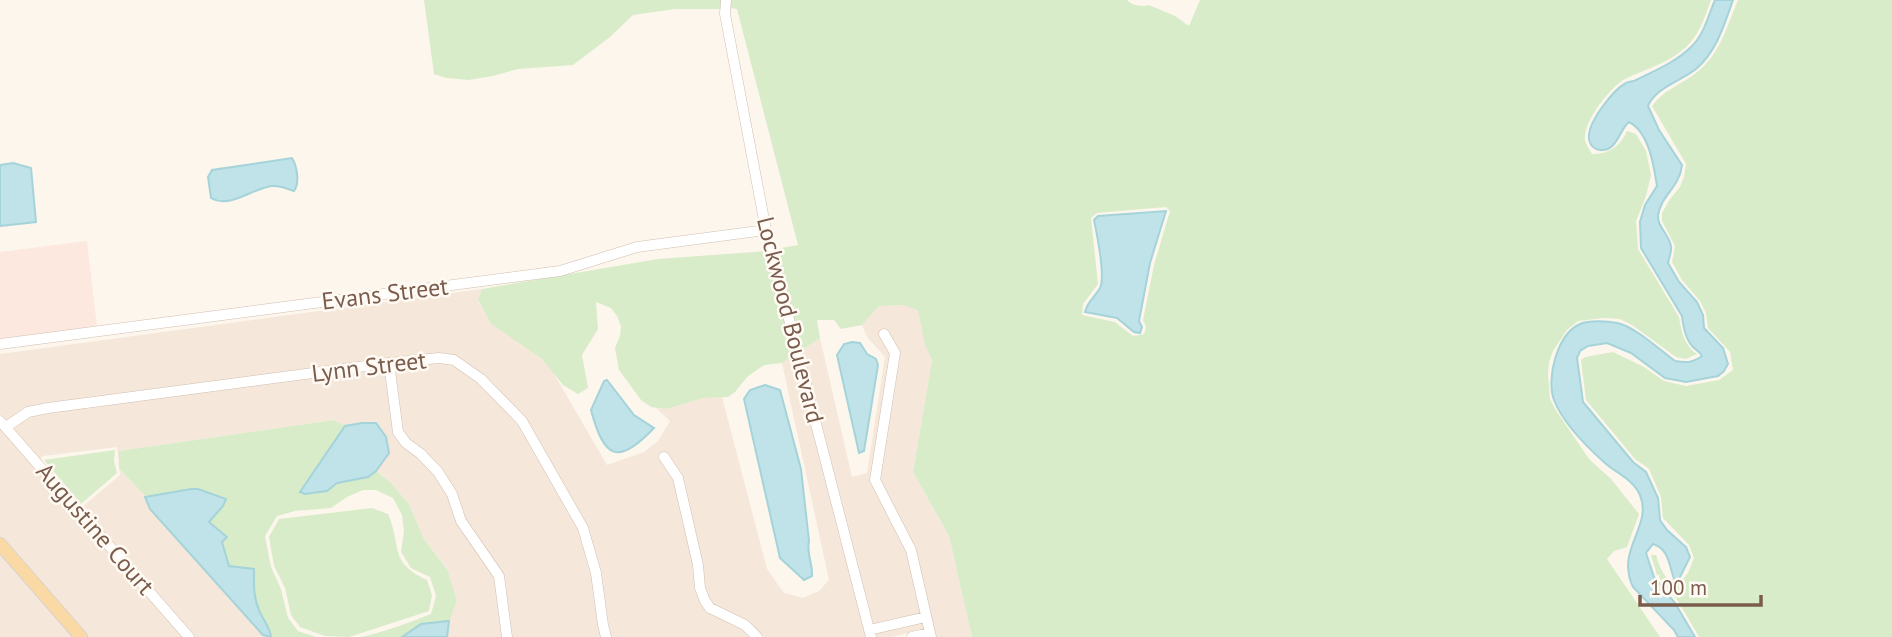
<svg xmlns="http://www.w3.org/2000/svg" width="1892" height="637" font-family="'PT Sans',sans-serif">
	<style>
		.residential { fill: #f5e8da }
		.commercial { fill: #fde8e0 }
		.green { fill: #d8ecc9; fill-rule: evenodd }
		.water { fill: #bfe3e8; stroke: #a5d3da; stroke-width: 2 }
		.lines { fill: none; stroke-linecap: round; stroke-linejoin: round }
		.minor-casing { stroke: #d1beb0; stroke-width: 11 }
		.major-casing { stroke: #dad1cd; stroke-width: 14 }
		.minor { stroke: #fff; stroke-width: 10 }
		.major { stroke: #fbd9a5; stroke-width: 12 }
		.labels { text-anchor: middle; stroke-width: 5; stroke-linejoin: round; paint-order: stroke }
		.street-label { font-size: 24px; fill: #7a5c4d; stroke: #fffaf3 }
	</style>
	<rect width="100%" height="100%" fill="#fdf6ec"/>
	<path class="residential" d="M 482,289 L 478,301 L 491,324 L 542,359 L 553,372 L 607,465 L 644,452 L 658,441 L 670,421 L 656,408 L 667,409 L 703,398 L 722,397 L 767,569 L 784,593 L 803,598 L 819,591 L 829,580 L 782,363 L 794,355 L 867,637 L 763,637 L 748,622 L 713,605 L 704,587 L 681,475 L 664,451 L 658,457 L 675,480 L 707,611 L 743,629 L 751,637 L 611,637 L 607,624 L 600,573 L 524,418 L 456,356 L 26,408 L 6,421 L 0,414 L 0,354 Z
		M 903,305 L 918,309 L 926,345 L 932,360 L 913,472 L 949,536 L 972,637 L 908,637 L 907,633 L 891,637 L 875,637 L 874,633 L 903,617 L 872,624 L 802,350 L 820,338 L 852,477 L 867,473 L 885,357 L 867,337 L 862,325 L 879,306 Z
		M 439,363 L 453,365 L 479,383 L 518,424 L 579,530 L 592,574 L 602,637 L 511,637 L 503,576 L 464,519 L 456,493 L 402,431 L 394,368 Z
		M 386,368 L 395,435 L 404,447 L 419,458 L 435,475 L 495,578 L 503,637 L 447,637 L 449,622 L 457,601 L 448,571 L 424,539 L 409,504 L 390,482 L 376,471 L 389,453 L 362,423 L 346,426 L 334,420 L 119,451 L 119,468 L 146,497 L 150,509 L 263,635 L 269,637 L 195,637 L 82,507 L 120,475 L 117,447 L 43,456 L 40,460 L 12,428 L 29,417 L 49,413 Z
		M 0,427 L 183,637 L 87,637 L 0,538 Z
		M 0,551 L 76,637 L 0,637 Z"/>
	<path class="commercial" d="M 87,241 L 97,327 L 0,339 L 0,252 Z"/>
	<path class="green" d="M 424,0 L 722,0 L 721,9 L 675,9 L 633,15 L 610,37 L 573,65 L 518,69 L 493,76 L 468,80 L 446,78 L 434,74 Z
		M 730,0 L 1127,0 C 1133,6 1142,7 1149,5 L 1175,16 L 1189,26 L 1200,0 L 1711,0 C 1706,14 1700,32 1690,43 C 1673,62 1646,69 1625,79 C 1611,86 1582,123 1585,140 C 1586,145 1590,150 1592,154 C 1609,154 1620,147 1627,131 L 1636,134 L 1646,151 L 1651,175 L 1646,196 L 1636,221 L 1638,249 L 1679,317 C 1681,331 1685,347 1697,354 L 1686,359 L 1676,357 L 1632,325 L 1620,319 L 1604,318 L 1578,321 L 1567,330 L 1553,351 L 1549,362 L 1548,374 L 1550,399 L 1557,412 L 1589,459 L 1611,479 L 1639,514 L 1627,547 L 1614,551 L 1607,559 L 1660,637 L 972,637 L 949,536 L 913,472 L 932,360 L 925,345 L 918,310 L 903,305 L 879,306 L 862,325 L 841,329 L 834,320 L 817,320 L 820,338 L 802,350 L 776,249 L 798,245 L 737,9 L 730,8 ZM 1166,207 L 1170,211 L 1154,265 L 1143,320 L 1146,327 L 1144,334 L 1133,336 L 1115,322 L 1082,315 L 1083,304 L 1098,284 L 1091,218 L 1097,213 Z
		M 1738,0 L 1892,0 L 1892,637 L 1699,637 L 1678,601 L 1657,575 L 1651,555 L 1656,555 C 1660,568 1665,583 1680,583 L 1688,573 L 1694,558 L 1689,545 L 1663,518 L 1661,497 L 1649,469 L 1635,459 L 1586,400 L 1581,360 L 1585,357 L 1613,352 L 1644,367 L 1664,381 L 1686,386 L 1719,380 L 1733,370 L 1730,352 L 1708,328 L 1706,313 L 1700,301 L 1682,280 L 1672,262 L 1675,246 L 1662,221 L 1662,213 L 1670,199 L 1680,187 L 1684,177 L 1686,164 L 1652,106 C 1662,91 1682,84 1696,73 C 1720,55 1727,26 1738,0 Z
		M 768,251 L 794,355 L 782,363 L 764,365 L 747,377 L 735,392 L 728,397 L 703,398 L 667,409 L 651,407 L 641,400 L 619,370 L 615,348 L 620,336 L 621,326 L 617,316 L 611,308 L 596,302 L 598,329 L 582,355 L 588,388 L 578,394 L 563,385 L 542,359 L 491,324 L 478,300 L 482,289 L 658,259 Z
		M 334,420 L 346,426 L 300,491 L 327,491 L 337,483 L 368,477 L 376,471 L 390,482 L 409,504 L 424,539 L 448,571 L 457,601 L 449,622 L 421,624 L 402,637 L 361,637 C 384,632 408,623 431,614 L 436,596 L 430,577 L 411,568 L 401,552 L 404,531 L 402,515 L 393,498 L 376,490 L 363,490 L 347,497 L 331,508 L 295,511 L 277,516 L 265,536 L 271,567 L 281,589 L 288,618 L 298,631 L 316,637 L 271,637 C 270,627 263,620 259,610 C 253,597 254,583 254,569 L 229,566 L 222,541 L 209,522 L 223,506 L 226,499 L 198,489 L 146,497 L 119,468 L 119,451 Z
		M 115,450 L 114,461 L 117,473 L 81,504 L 44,460 Z
		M 372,508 L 388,514 C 402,546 388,562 427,580 L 432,595 L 429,611 L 349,637 L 325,636 L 300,627 L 291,615 L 285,588 L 274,566 L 269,537 L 279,519 Z"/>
	<path class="water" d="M 1715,0 L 1733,0 C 1724,25 1717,51 1696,69 C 1681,81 1655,88 1648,106 L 1659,130 L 1682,165 C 1680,187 1661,195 1658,215 C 1657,227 1669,234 1671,246 C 1672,251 1669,258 1668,263 L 1679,282 L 1697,302 L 1703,315 L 1704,328 L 1723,348 L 1728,364 L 1724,371 L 1718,376 L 1686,382 L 1665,378 L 1631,353 L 1607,343 L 1588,346 L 1580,351 L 1577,358 L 1583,402 L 1633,462 L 1646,472 L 1658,498 L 1660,520 L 1667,530 L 1686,547 L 1690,557 L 1679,579 L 1674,579 C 1669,565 1669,549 1653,544 L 1646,553 L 1654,577 L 1675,603 L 1695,637 L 1678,637 L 1674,630 L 1633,587 C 1615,549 1653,527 1640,495 C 1633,479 1616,473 1605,463 C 1587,447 1563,423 1554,400 C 1546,379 1557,334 1580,324 C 1589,320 1608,321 1617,323 C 1634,326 1660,350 1675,361 C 1686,363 1692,363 1702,356 C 1700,352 1696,350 1693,347 C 1686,340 1683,325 1682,316 L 1641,248 L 1640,222 L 1645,205 L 1657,186 C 1654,166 1649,132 1629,122 C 1619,130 1617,152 1600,150 C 1592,149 1588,142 1589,135 C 1590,120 1613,90 1626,83 C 1629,81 1633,82 1636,80 C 1654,71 1676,62 1691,47 C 1704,35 1708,16 1715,0 Z
		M 292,158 C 297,166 300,183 294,191 C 287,189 281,185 272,186 C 253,188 230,209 211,198 L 208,177 L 212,170 Z
		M 13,163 L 31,168 L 36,222 L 0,226 L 0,165 Z
		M 1166,211 L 1150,263 L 1139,321 L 1142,327 L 1140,333 L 1134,332 L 1117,318 L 1085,312 C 1087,302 1095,297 1100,288 C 1106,276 1097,235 1094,220 L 1098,216 Z
		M 852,342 L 860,343 L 867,354 L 876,359 L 878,365 L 864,451 L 859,453 L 837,355 L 844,344 Z
		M 607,380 L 634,415 L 654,428 C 618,466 604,459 591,410 L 604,381 Z
		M 765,385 L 780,390 L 801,469 L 809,541 C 806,554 813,563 812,576 L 804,580 L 780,558 L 744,399 L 750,390 Z
		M 362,423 L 376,423 L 386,437 L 389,453 L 376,471 L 368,477 L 337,483 L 327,491 L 305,494 L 300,492 L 345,426 Z
		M 191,489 L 198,489 L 226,499 L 223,506 L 209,522 L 227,537 L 222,542 L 229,566 L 254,569 C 254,583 253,597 259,610 C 263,620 270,627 271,637 L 263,635 L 150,509 L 145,497 Z
		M 449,621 L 447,637 L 402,637 L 421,624 Z"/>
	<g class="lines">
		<defs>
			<path id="minor" d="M 726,0 L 725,14 L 766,230 L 871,637
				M 884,334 L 895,353 L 875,480 L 911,550 L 931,637
				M 0,344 L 560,271 L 637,247 L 766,230
				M 389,363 L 398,432 L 406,443 L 421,454 L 438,472 L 452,494 L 461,521 L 499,576 L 507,637
				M 0,421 L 189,637
				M 6,427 L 28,412 L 48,408 L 389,363 L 439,358 L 454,360 L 481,379 L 522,421 L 583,528 L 596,573 L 603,625 L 606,637
				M 664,457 L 678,478 L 698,565 L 700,588 L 705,601 L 710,608 L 745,625 L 757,637
				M 869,630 L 926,617
				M 912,637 L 930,633"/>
			<path id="major" d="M 0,544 L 81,637"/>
		</defs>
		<use href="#minor" class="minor-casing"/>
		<use href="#major" class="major-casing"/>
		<use href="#minor" class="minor"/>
		<use href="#major" class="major"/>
	</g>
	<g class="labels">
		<g class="street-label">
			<text transform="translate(385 294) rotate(-7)" y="8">Evans Street</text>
			<text transform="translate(790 320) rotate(76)" y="8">Lockwood Boulevard</text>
			<text transform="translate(369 367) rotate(-7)" y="8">Lynn Street</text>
			<text transform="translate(95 529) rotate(49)" y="8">Augustine Court</text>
		</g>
	</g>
	<path d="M1640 595v10h121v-10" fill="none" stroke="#7a5c4d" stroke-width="3.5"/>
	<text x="1650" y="595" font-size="21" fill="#7a5c4d" stroke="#fffaf3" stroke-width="5" paint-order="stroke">100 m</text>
</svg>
